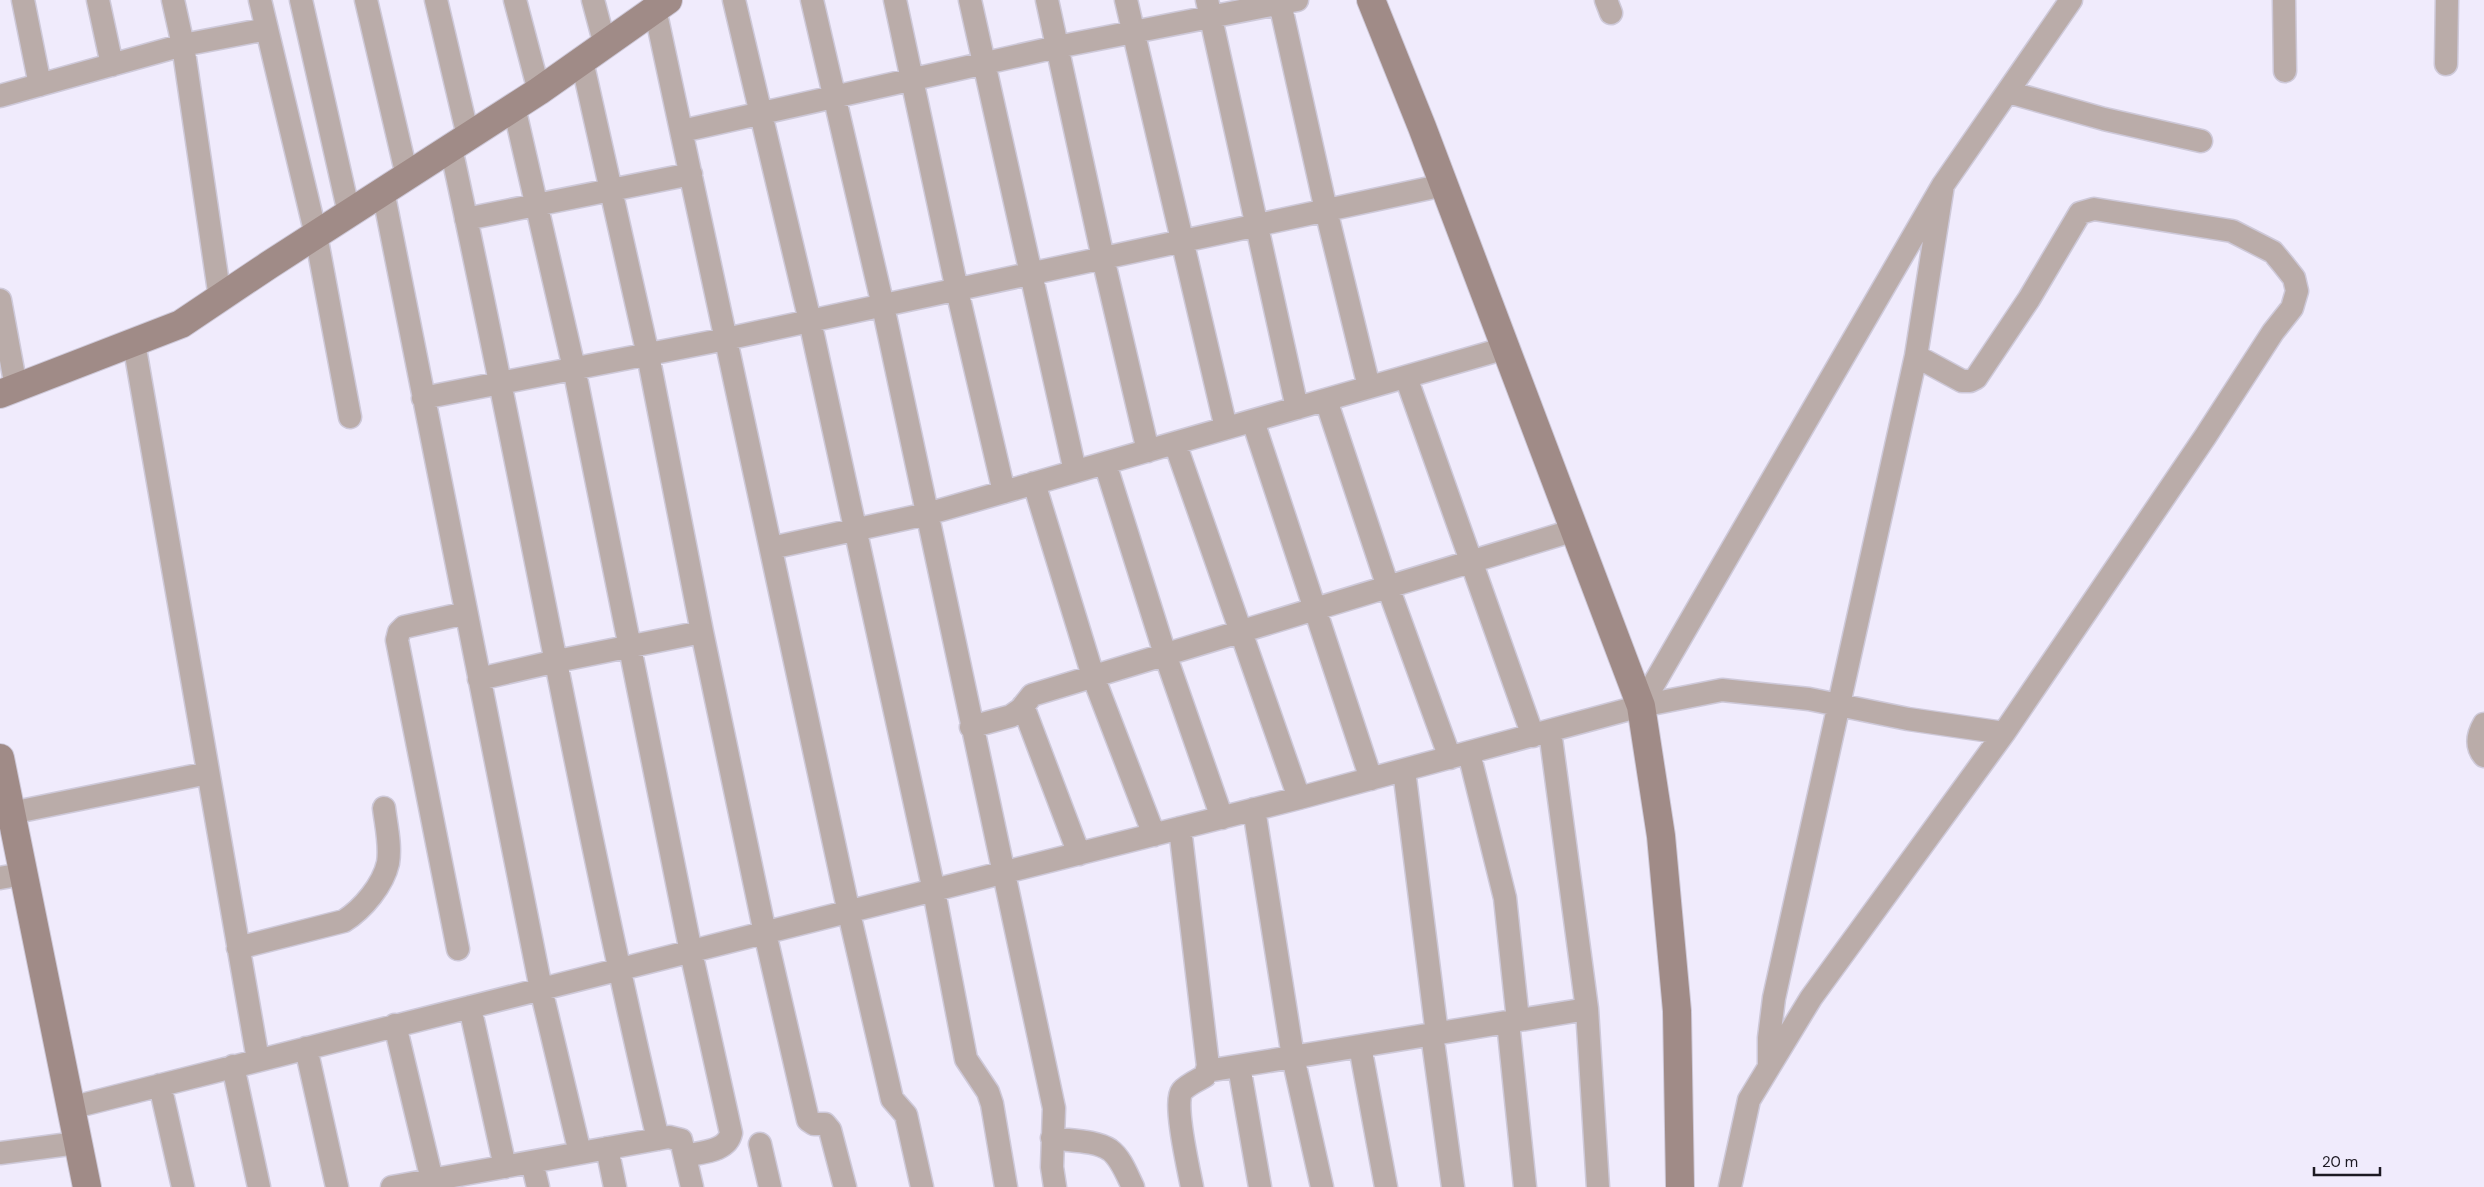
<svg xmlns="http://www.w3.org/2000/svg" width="2484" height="1187" font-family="'DM Sans',sans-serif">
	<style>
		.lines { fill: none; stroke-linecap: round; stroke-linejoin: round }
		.street-casing { stroke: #cec9d9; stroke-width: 25 }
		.secondary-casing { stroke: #cec9d9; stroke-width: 30 }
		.street { stroke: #baaca9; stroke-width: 22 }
		.secondary { stroke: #a08b87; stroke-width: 28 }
	</style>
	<rect width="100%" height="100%" fill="#f0ebfc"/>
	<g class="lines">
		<defs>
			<path id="street" d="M 23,0 L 40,85
				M 98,0 L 112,65
				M 173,0 L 183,45 L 220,298
				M 260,0 L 316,235 L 350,417
				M 301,0 L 349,213
				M 366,0 L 407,176
				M 436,0 L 468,136
				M 515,0 L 539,91
				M 593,0 L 605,45
				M 734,0 L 810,321 L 934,891 L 966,1059 L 988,1092 L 992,1104 L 1006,1187
				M 812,0 L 883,306 L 1054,1108 L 1052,1167 L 1055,1187
				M 895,0 L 957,290 L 1004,492
				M 970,0 L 1075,471
				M 1047,0 L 1103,258 L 1148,451
				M 1126,0 L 1226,428
				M 1207,0 L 1297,408
				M 1606,0 L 1611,13
				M 2284,0 L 2285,71
				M 1280,3 L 1326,210 L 1369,387
				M 655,9 L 849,913 L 892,1099 L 906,1115 L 922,1187
				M 582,61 L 648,355 L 702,632 L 765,933 L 808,1120 L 814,1124 L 825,1124 L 830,1130 L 845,1187
				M 2446,64 L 2447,0
				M 2008,92 L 2104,119 L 2201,141
				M 0,96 L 183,45 L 267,29
				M 514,107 L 574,368 L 691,952 L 731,1133 C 727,1152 701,1152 685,1156
				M 682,131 L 1057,47 L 1297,0
				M 451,148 C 523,477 580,810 658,1139
				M 383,191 L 541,989 L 580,1153
				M 466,219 L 691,174
				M 0,300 L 16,387
				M 134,343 L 258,1060
				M 1406,377 L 1533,736
				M 423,398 L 726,339 L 1444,185
				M 1326,400 L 1388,587 L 1450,758
				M 1253,421 L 1371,779
				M 1175,443 L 1299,798
				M 1105,463 L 1165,654 L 1222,818
				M 1034,483 L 1093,676 L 1154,835
				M 771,548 L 927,514 L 1506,348
				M 479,679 L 557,661 L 702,632
				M 1023,706 L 1079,854
				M 1641,706 L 1943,185 L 2071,0
				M 2484,724 C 2477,736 2476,746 2484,756
				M 971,727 L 1011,716 L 1021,709 L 1032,695 L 1575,530
				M 1550,731 L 1587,1009 L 1598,1187
				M 1469,753 L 1505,898 L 1518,1020
				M 1404,770 L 1437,1034
				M 1254,809 L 1293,1057 L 1322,1187
				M 11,813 L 208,773
				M 1180,828 L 1208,1066 L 1205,1076 C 1198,1080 1187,1085 1182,1091 C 1173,1102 1189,1171 1192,1187
				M 0,878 L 23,874
				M 238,948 L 344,921 C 363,909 383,885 388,863 C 391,845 386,825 384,808
				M 458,949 L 397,640 L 399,632 L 404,627 L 466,613
				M 470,1007 L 505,1167
				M 1508,1022 L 1525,1187
				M 395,1025 L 432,1180
				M 1432,1034 L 1453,1187
				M 1360,1046 L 1386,1187
				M 306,1048 L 337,1187
				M 233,1066 L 259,1187
				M 1239,1066 L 1260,1187
				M 1769,1066 L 1769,1038 L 1774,998 L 1916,356 L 1943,185
				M 1207,1071 L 1587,1009
				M 160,1085 L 183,1187
				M 70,1108 L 1299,798 L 1641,706 L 1722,690 L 1809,699 L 1908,719 L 2004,733
				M 1052,1138 C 1069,1141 1095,1140 1110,1150 C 1121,1158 1127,1175 1133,1187
				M 760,1144 L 770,1187
				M 607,1148 L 615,1187
				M 0,1153 L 77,1143
				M 532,1162 L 538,1187
				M 392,1187 L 669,1137 L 681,1140 L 692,1187
				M 1730,1187 L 1749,1100 L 1811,998 L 2004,733 L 2205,437 L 2273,332 L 2292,308 L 2297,291 L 2294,278 L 2283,264 L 2273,252 L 2232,231 L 2094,209 L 2080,213 L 2029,299 L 1976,378 L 1970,381 L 1962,381 L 1916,356"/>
			<path id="secondary" d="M 1371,0 L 1422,127 L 1641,706 L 1661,836 L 1677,1011 L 1680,1187
				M 0,394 L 181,324 L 269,265 L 539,91 L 668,0
				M 0,758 L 87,1187"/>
		</defs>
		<use href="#street" class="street-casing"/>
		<use href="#secondary" class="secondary-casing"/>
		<use href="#street" class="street"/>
		<use href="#secondary" class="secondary"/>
	</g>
	<path d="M2314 1167v8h66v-8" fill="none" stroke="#1c1922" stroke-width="2.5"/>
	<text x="2322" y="1167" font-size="15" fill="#1c1922" stroke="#f0ebfc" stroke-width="4" paint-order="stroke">20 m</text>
</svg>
